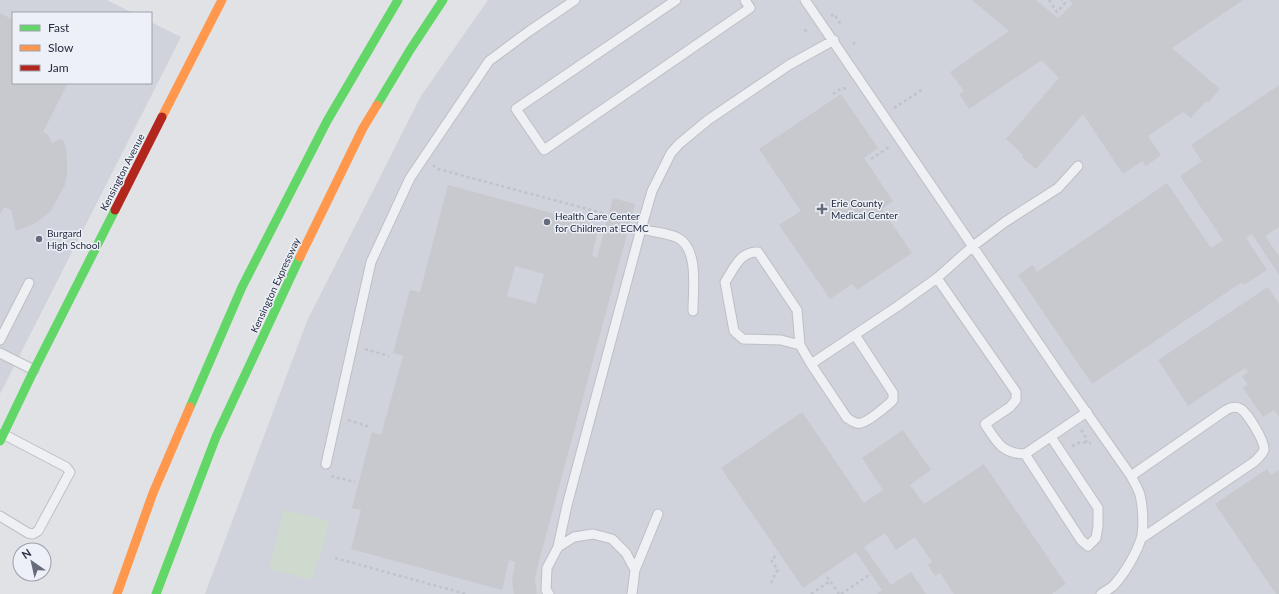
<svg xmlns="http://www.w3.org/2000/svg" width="1279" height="594" font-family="Lato,sans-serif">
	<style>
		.built { fill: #d0d3dc }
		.green { fill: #cfdacf }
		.building { fill: #c7c9ce; fill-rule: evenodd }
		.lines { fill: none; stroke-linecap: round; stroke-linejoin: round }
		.lane-casing { stroke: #bdbfc4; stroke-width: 11 }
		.path { stroke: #c2c3c9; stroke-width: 2.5; stroke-dasharray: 3 3; stroke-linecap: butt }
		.lane { stroke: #eff0f3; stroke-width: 9 }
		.fast { stroke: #63d668; stroke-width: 9 }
		.slow { stroke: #ff974d; stroke-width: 9 }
		.jam { stroke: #b3261e; stroke-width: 9 }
		.poi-dot { fill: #666c7b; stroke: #edf0f6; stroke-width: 1.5 }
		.labels { text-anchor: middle; stroke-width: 3; stroke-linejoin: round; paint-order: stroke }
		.street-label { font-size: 10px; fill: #252c41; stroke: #edf0f6 }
		.poi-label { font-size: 10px; fill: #252c41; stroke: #edf0f6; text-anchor: start }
	</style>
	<rect width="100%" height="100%" fill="#e0e2e6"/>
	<path class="built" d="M 0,0 L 107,0 L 133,13 L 13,13 L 13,83 L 151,83 L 151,22 L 181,37 L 0,394 Z
		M 488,0 L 1279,0 L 1279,594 L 205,594 L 307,321 L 421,96 Z"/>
	<path class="green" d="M 284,510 L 329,521 L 319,560 L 317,560 L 312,580 L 269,569 Z"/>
	<path class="building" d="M 972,0 L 1036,0 L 1058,18 L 1073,4 L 1070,0 L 1243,0 L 1172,48 L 1220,89 L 1208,103 L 1206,101 L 1191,118 L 1183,112 L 1148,136 L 1161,155 L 1146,166 L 1142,161 L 1123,174 L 1083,114 L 1036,169 L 1022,157 L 1023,155 L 1006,139 L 1059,78 L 1042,60 L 969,109 L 959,94 L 964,91 L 950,72 L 1009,31 Z
		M 0,13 L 13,20 L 13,83 L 68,83 L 43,132 L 48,135 L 52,143 L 62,139 L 65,144 L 67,157 L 67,174 L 65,185 L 50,212 L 34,224 L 16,231 L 11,210 L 4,207 L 0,215 Z
		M 1279,85 L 1279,227 L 1265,236 L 1279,256 L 1279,275 L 1252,234 L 1246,238 L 1267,270 L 1244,285 L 1242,282 L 1092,384 L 1018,275 L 1033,265 L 1037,272 L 1167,183 L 1211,248 L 1223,240 L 1180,176 L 1202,161 L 1191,145 Z
		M 841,94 L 878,148 L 864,158 L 893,201 L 882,209 L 912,253 L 857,290 L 852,284 L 830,299 L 779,225 L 801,211 L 759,149 Z
		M 448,185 L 599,226 L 592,255 L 597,258 L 613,198 L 635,204 L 537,569 L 535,581 L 537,594 L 514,594 L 512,581 L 515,562 L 509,560 L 502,590 L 351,549 L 361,510 L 352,508 L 372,432 L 381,435 L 403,356 L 393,353 L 410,290 L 420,292 ZM 515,266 L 544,274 L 536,304 L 507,296 Z
		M 1268,287 L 1279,304 L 1279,417 L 1274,410 L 1263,417 L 1243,388 L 1248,385 L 1242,376 L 1248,372 L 1245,368 L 1188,406 L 1158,360 Z
		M 802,412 L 864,503 L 883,490 L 862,458 L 903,430 L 931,470 L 910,485 L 924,504 L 984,464 L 1066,584 L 1052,594 L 954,594 L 940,573 L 935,576 L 928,565 L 932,562 L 915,537 L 896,550 L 885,533 L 864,547 L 891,585 L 911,572 L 926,594 L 877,594 L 882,590 L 856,552 L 803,588 L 721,468 Z
		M 1267,469 L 1271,475 L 1279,470 L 1279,594 L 1276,594 L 1215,504 Z"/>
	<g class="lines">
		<defs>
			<path id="lane" d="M 676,0 L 516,109 L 544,150 L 750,8 L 745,0
				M 805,0 L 1061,376 L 1131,476 C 1134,482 1138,488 1140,495 C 1143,506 1144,529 1141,539 C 1136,554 1125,573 1114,585 C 1111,588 1106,591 1101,594
				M 641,229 C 652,232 669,233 678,238 C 699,249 693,290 693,311
				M 937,278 L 973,246 L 1005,222 L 1058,188 L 1078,166
				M 855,335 L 893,393 L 893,400 C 888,405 868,422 861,423 C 856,425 851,420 847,418 L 811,364 L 898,306 L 937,278 L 1016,392 L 1016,400 L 1010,407 L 985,424 C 996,441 1002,454 1025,454 L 1087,412
				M 0,340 L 29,283
				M 800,345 L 781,340 L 743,339 L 734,331 L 725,282 C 734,269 740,251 758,252 L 797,310 L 800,345 L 811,364
				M 0,353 L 34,370
				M 1025,454 L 1081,540 L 1088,546 L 1096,538 L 1098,526 L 1098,508 L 1051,437
				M 326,464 L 371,262 L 410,178 L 489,61 L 528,32 L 575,0
				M 1131,476 L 1226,410 C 1231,407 1236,406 1241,409 C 1248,414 1265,441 1264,450 C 1262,455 1258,458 1254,462 L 1142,538
				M 0,516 L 28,533 L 33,534 L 38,531 L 70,472 L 66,467 L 3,434
				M 558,547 L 574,537 L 593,534 L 612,539 L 626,553 L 635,570
				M 549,594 L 546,590 L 547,568 L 558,547 L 567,505 L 641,229 L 652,191 L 671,153 L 679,144 L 708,120 L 789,65 L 834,40
				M 632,594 L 635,570 L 658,514"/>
		</defs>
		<use href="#lane" class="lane-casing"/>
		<path class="path" d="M 1049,0 L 1057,12 L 1065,3 L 1062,0
			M 831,16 L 834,14 L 842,26
			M 804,30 L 808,31
			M 853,42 L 855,45
			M 833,94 L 842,88 L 849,89
			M 894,108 L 923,89
			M 871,159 L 889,147
			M 433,165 L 438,169 L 606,214
			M 365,349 L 389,356
			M 348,420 L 370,427
			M 1081,430 L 1087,439 L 1086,442
			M 1072,446 L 1081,442 L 1091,443
			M 331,476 L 355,482
			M 335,558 L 466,594
			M 827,577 L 839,594
			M 771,583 L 776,572 L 778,570 L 771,560 L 778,554
			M 811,594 L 830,581
			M 841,594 L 869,575"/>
		<use href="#lane" class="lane"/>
		<path class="fast" d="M 377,105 L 410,50 L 443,0
			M 190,407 L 242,287 L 327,121 L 398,0
			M 0,441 L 34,370 L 115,210
			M 156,594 L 216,437 L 300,257"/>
		<path class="slow" d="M 162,117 L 222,0
			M 300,257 L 363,128 L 377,105
			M 117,594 L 153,493 L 190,407"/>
		<path class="jam" d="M 115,210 L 162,117"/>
	</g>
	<g class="poi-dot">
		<path d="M820 203h4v4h4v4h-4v4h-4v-4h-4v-4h4z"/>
		<circle cx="547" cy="222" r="4"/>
		<circle cx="39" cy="239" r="4"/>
	</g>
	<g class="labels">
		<g class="street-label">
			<text transform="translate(122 172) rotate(-63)" y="4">Kensington Avenue</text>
			<text transform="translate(275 285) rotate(-65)" y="4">Kensington Expressway</text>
		</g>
		<g class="poi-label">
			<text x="831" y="207">Erie County<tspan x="831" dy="12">Medical Center</tspan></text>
			<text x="555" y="220">Health Care Center<tspan x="555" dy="12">for Children at ECMC</tspan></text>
			<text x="47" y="237">Burgard<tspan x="47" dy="12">High School</tspan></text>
		</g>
	</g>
	<rect x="12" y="12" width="140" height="72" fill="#edf0f6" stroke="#9da2ae"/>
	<rect x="20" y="25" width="20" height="6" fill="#63d668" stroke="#9da2ae"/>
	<text x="48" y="32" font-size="12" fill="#252c41">Fast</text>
	<rect x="20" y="45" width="20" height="6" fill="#ff974d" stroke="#9da2ae"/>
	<text x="48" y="52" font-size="12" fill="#252c41">Slow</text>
	<rect x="20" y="65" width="20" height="6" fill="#b3261e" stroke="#9da2ae"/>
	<text x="48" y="72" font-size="12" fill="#252c41">Jam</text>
	<g transform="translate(32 562) rotate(326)"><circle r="19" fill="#edf0f6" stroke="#9da2ae"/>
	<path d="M0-3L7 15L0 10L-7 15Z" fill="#666c7b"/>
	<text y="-6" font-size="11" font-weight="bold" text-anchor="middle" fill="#252c41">N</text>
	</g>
</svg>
